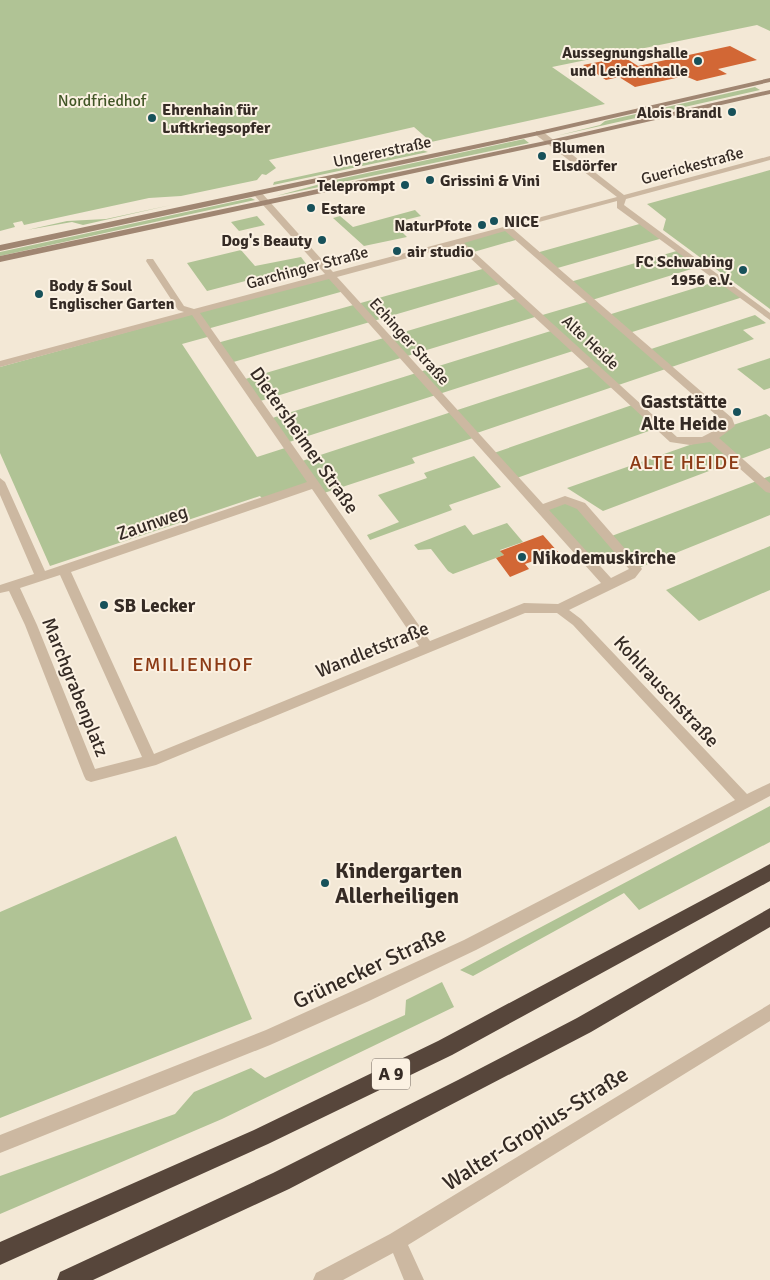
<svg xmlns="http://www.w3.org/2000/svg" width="770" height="1280" font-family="Signika,sans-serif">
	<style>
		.green { fill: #b0c395 }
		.building { fill: #d26735 }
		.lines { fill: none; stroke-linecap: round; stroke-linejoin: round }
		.minor { fill: #ccb8a1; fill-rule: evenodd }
		.secondary { fill: #a08672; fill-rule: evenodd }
		.motorway { fill: #57463b; fill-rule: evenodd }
		.poi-dot { fill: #17515a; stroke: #fbf1e2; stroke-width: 2 }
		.labels { text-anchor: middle; stroke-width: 4; stroke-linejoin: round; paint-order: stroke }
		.far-poi-label { font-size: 16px; font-weight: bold; fill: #352b25; stroke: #fbf1e2; text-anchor: start }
		.far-park-label { font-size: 16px; fill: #415626; stroke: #fbf1e2 }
		.far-street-label { font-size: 16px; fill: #352b25; stroke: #fbf1e2 }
		.shield { fill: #fbf1e2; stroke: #70665e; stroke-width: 1 }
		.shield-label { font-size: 18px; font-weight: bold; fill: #352b25 }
		.poi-label { font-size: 19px; font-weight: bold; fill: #352b25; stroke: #fbf1e2; text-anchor: start }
		.street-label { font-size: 19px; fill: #352b25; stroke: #fbf1e2 }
		.neighbourhood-label { font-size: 20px; letter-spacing: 1px; fill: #8c3b16; stroke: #fbf1e2 }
		.near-poi-label { font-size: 22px; font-weight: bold; fill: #352b25; stroke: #fbf1e2; text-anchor: start }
		.near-street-label { font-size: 22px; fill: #352b25; stroke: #fbf1e2 }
	</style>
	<rect width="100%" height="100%" fill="#f3e8d6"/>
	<path class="green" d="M 0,0 L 770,0 L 770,31 L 757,25 L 552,67 L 605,104 L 431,142 L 414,127 L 269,160 L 276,168 L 266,175 L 262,174 L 257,180 L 181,196 L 149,198 L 24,225 L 22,221 L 13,223 L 15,227 L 0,231 Z
		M 755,87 L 760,90 L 556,136 L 600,125 L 605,121 Z
		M 524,139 L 529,143 L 276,196 L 335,180 Z
		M 422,150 L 428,152 L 273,185 L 274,182 Z
		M 770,170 L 770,309 L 663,230 L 666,219 L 647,204 Z
		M 251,198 L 255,200 L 0,256 L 0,252 Z
		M 171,205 L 83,225 L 72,222 L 27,230 L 67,221 L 106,219 Z
		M 415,210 L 421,216 L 393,223 L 407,237 L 364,246 L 333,218 L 340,216 L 353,227 Z
		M 257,216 L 265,225 L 239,231 L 231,222 Z
		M 643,223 L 663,238 L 554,269 L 536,253 Z
		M 506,228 L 519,239 L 470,253 L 457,241 Z
		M 241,250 L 255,266 L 301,257 L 307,265 L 207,291 L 187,263 Z
		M 680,250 L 701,266 L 592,300 L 608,315 L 721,280 L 743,297 L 629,333 L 648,350 L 755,315 L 766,323 L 743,330 L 754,339 L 474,434 L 476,437 L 412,458 L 415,463 L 321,494 L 314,484 L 264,501 L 260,496 L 50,566 L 0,453 L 0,367 L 331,276 L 344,291 L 207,329 L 211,336 L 182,344 L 257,457 L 285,448 L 299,462 L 592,366 L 576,350 L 286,443 L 269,419 L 554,330 L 538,316 L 257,402 L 242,380 L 518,298 L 539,316 L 590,301 L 570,282 Z
		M 486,268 L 503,283 L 230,363 L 217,343 Z
		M 770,358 L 770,388 L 764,390 L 737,369 Z
		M 635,404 L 660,427 L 514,479 L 491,454 Z
		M 766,414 L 770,417 L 770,448 L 603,511 L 567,488 L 721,434 L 730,426 Z
		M 474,456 L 501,487 L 449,505 L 452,510 L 370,540 L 367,535 L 399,522 L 378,495 L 427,478 L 424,473 Z
		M 770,476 L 770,515 L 636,569 L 626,556 L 594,568 L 541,509 L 565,500 L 581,506 L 609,537 Z
		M 507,523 L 523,542 L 500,550 L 504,555 L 453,574 L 448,571 L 431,549 L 418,550 L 414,545 L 465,525 L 473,535 Z
		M 770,546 L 770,590 L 699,621 L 666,590 Z
		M 770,806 L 770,842 L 639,910 L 624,893 L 473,976 L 460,970 Z
		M 176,836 L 252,1019 L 0,1118 L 0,912 Z
		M 442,982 L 454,1007 L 222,1119 L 0,1214 L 0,1176 L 175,1114 L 194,1092 L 251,1068 L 265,1078 L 405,1015 L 406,1000 Z"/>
	<path class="building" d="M 730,46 L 757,60 L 718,69 L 727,74 L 697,81 L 685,76 L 635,87 L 619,77 L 606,80 L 583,65 L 624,57 L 638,66 Z
		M 543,535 L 558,552 L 525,564 L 529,569 L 510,577 L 496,558 L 504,555 L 500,551 Z"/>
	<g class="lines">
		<path class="minor" d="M 536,131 L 542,131 L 624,195 L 770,156 L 770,160 L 626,199 L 624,205 L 770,313 L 770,320 L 617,208 L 617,201 L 513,229 L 732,418 L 735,426 L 719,438 L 770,483 L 770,493 L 766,492 L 710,442 L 690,445 L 670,442 L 456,245 L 337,277 L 543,504 L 565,496 L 585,503 L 640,566 L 642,569 L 635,578 L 569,610 L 581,619 L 747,794 L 770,783 L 770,796 L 476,950 L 369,1001 L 270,1045 L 0,1153 L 0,1135 L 266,1030 L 357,989 L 464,940 L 735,800 L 573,625 L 557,613 L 525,613 L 156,765 L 91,782 L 86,780 L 84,776 L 25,625 L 9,591 L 0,593 L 0,585 L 34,574 L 0,495 L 0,478 L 5,482 L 45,571 L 307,482 L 192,315 L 0,367 L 0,361 L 184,312 L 178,310 L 146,261 L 147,259 L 153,259 L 184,306 L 194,309 L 325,274 L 254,195 L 254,191 L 260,191 L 333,272 L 617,197 L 536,135 ZM 505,231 L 723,421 L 725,425 L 702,437 L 677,437 L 464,243 ZM 329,279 L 601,583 L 558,604 L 524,603 L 430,641 L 200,313 ZM 312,489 L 419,646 L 154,754 L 71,572 ZM 565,504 L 577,509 L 629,569 L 611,578 L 549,510 ZM 60,575 L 142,757 L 95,769 L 37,625 L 20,588 Z
			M 770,1004 L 770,1021 L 408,1245 L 424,1280 L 404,1280 L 393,1253 L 343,1280 L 313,1280 L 316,1273 L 390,1234 Z"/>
		<path class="secondary" d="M 770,78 L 770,82 L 539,135 L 0,251 L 0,245 L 539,131 Z
			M 770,90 L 770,94 L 550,144 L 0,262 L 0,256 L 550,140 Z"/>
		<path class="motorway" d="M 770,864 L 770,881 L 452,1055 L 268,1144 L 0,1265 L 0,1242 L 254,1130 L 438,1041 Z
			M 770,908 L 770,927 L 591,1032 L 289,1189 L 93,1280 L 57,1280 L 60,1272 L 273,1173 L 458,1080 L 577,1018 Z"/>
	</g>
	<g class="poi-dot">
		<circle cx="698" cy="61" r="5"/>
		<circle cx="732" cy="112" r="5"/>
		<circle cx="152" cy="118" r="5"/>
		<circle cx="542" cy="156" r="5"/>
		<circle cx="430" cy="180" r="5"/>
		<circle cx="405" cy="185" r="5"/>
		<circle cx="311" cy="208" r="5"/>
		<circle cx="494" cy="221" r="5"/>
		<circle cx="482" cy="225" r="5"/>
		<circle cx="322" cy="240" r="5"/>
		<circle cx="397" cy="251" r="5"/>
		<circle cx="743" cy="270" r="5"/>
		<circle cx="39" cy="294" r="5"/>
		<circle cx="737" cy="412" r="5"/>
		<circle cx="522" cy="557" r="5"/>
		<circle cx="104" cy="605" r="5"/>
		<circle cx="325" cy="883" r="5"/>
	</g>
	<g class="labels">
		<g class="far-poi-label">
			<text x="688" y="58" text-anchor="end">Aussegnungshalle<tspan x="688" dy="18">und Leichenhalle</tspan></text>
			<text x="162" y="115">Ehrenhain für<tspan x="162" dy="18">Luftkriegsopfer</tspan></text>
			<text x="722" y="118" text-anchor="end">Alois Brandl</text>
			<text x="552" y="153">Blumen<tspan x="552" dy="18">Elsdörfer</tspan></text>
			<text x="440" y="186">Grissini &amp; Vini</text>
			<text x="395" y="191" text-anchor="end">Teleprompt</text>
			<text x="321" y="214">Estare</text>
			<text x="504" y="227">NICE</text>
			<text x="472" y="231" text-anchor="end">NaturPfote</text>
			<text x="312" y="246" text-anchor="end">Dog's Beauty</text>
			<text x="407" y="257">air studio</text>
			<text x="733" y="267" text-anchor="end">FC Schwabing<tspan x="733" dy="18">1956 e.V.</tspan></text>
			<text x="49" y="291">Body &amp; Soul<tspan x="49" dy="18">Englischer Garten</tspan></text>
		</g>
		<g class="far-park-label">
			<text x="102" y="106">Nordfriedhof</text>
		</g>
		<g class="far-street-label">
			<text transform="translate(382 151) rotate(-12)" y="6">Ungererstraße</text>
			<text transform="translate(692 165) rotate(-15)" y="6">Guerickestraße</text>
			<text transform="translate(307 267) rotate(-15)" y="6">Garchinger Straße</text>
			<text transform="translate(410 341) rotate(48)" y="6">Echinger Straße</text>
			<text transform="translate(591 342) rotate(43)" y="6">Alte Heide</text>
		</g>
		<rect class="shield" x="372" y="1058.5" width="38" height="31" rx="4"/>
		<g class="shield-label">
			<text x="391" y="1080">A 9</text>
		</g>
		<g class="poi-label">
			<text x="727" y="408" text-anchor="end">Gaststätte<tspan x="727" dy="22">Alte Heide</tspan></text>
			<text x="532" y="564">Nikodemuskirche</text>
			<text x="114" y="612">SB Lecker</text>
		</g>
		<g class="street-label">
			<text transform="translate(305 440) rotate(55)" y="7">Dietersheimer Straße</text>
			<text transform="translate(152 522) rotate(-19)" y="7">Zaunweg</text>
			<text transform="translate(372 649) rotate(-22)" y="7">Wandletstraße</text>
			<text transform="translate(76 687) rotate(68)" y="7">Marchgrabenplatz</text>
			<text transform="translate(667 691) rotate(47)" y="7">Kohlrauschstraße</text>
		</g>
		<g class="neighbourhood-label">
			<text x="685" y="469">ALTE HEIDE</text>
			<text x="193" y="671">EMILIENHOF</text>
		</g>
		<g class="near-poi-label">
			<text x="335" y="878">Kindergarten<tspan x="335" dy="25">Allerheiligen</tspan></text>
		</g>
		<g class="near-street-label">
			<text transform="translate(369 967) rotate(-25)" y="8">Grünecker Straße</text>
			<text transform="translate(535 1128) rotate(-32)" y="8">Walter-Gropius-Straße</text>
		</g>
	</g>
</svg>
